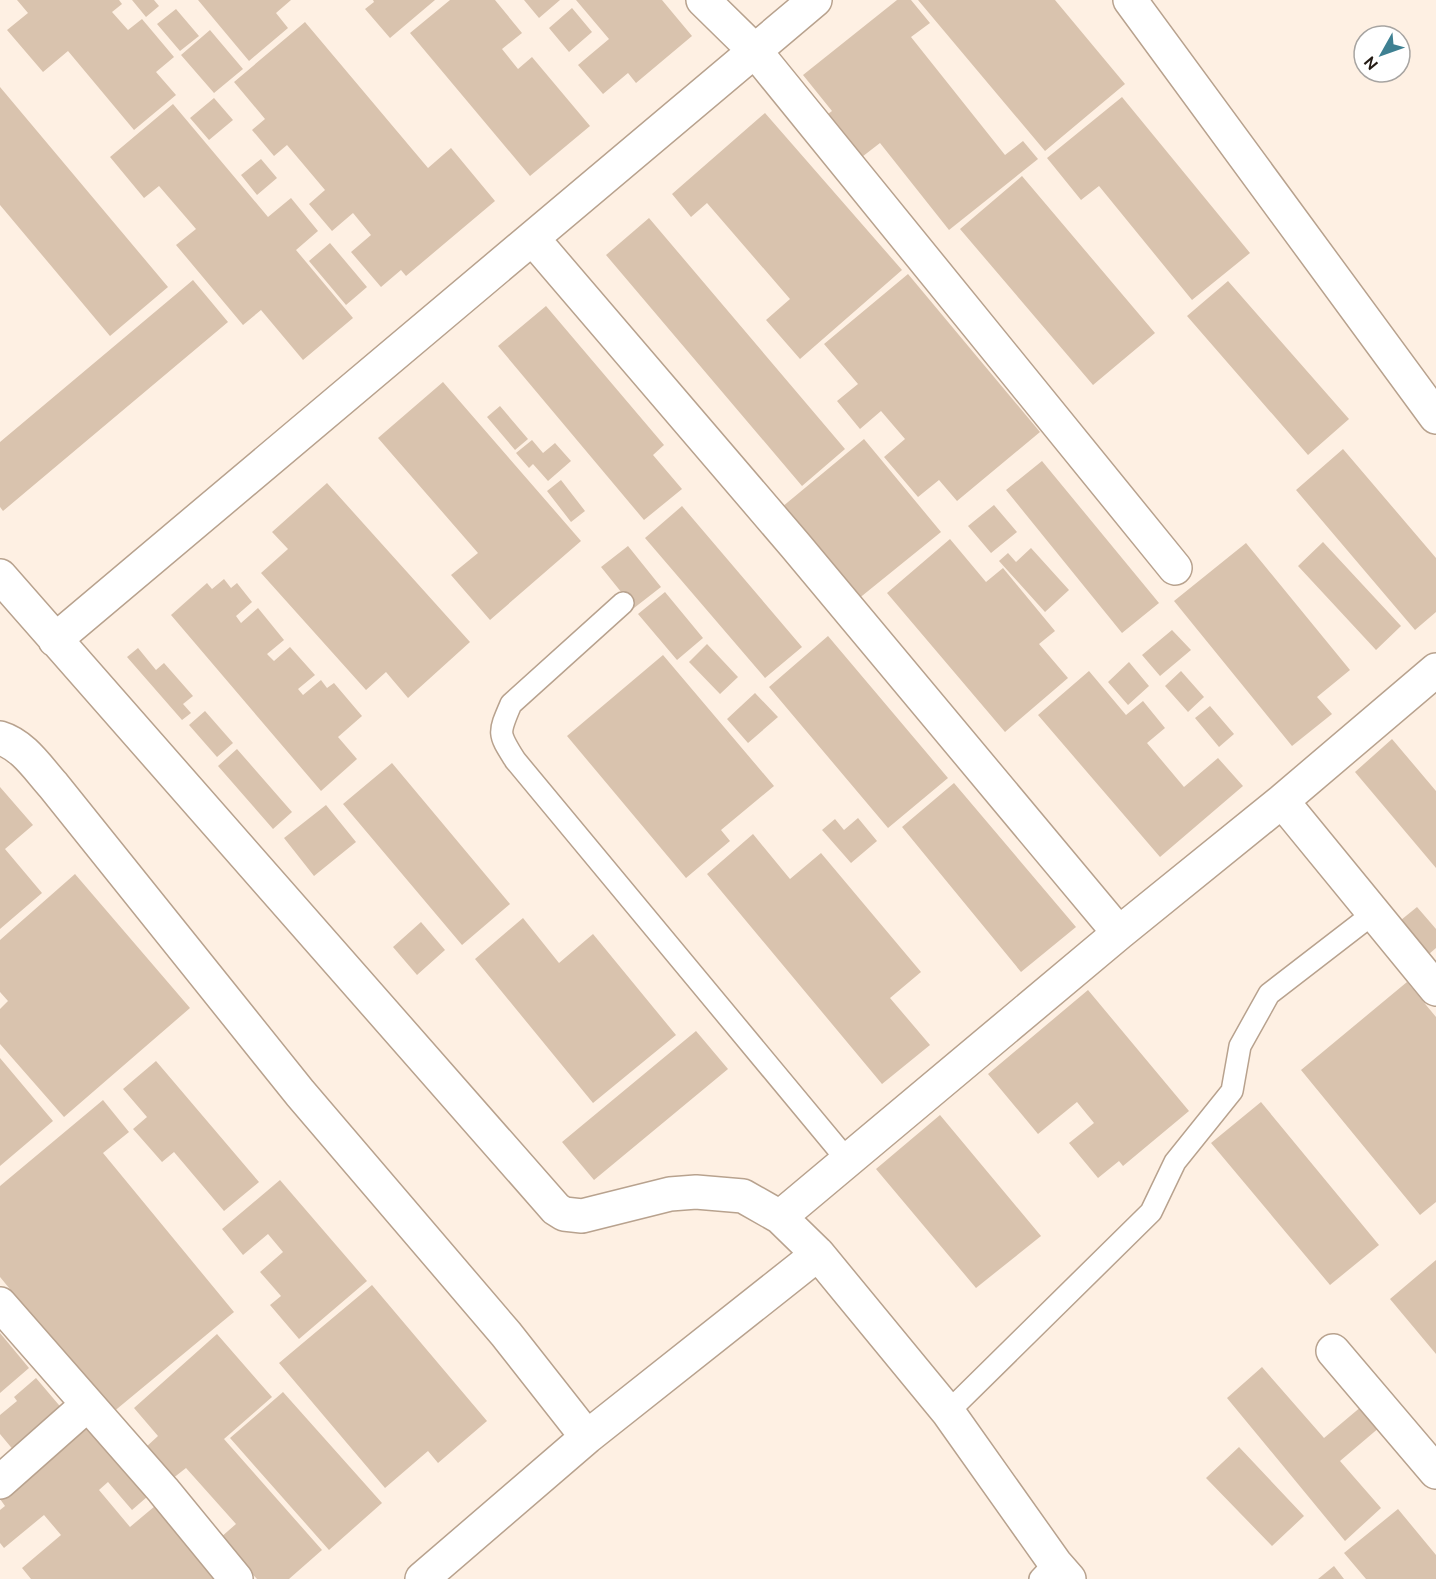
<svg xmlns="http://www.w3.org/2000/svg" width="1436" height="1579" font-family="Ubuntu,sans-serif">
	<style>
		.building { fill: #d9c3ae }
		.lines { fill: none; stroke-linecap: round; stroke-linejoin: round }
		.lane-casing { stroke: #b8a28e; stroke-width: 24 }
		.street-casing { stroke: #b8a28e; stroke-width: 36 }
		.lane { stroke: #fff; stroke-width: 21 }
		.street { stroke: #fff; stroke-width: 33 }
	</style>
	<rect width="100%" height="100%" fill="#fef0e3"/>
	<path class="building" d="M 17,0 L 119,0 L 122,4 L 112,12 L 128,30 L 142,19 L 174,57 L 156,72 L 176,95 L 134,130 L 68,51 L 43,72 L 7,30 L 28,13 Z
		M 132,0 L 154,0 L 159,6 L 146,17 Z
		M 198,0 L 291,0 L 276,13 L 288,28 L 249,61 Z
		M 373,0 L 435,0 L 390,38 L 365,9 L 374,2 Z
		M 450,0 L 495,0 L 522,33 L 502,49 L 518,69 L 532,57 L 590,126 L 530,176 L 410,33 Z
		M 524,0 L 560,0 L 539,18 Z
		M 576,0 L 662,0 L 692,36 L 636,83 L 628,73 L 603,94 L 578,65 L 609,39 Z
		M 897,0 L 911,0 L 930,23 L 911,37 L 1005,155 L 1023,141 L 1038,159 L 949,230 L 880,143 L 858,160 L 824,117 L 832,111 L 803,75 Z
		M 918,0 L 1055,0 L 1125,84 L 1045,151 Z
		M 572,8 L 592,32 L 569,52 L 549,28 Z
		M 176,9 L 199,36 L 180,51 L 157,24 Z
		M 305,22 L 428,168 L 451,148 L 495,201 L 406,276 L 401,270 L 381,287 L 351,252 L 371,235 L 353,213 L 332,231 L 309,204 L 325,190 L 287,145 L 274,156 L 252,130 L 265,119 L 234,82 Z
		M 210,30 L 243,69 L 214,93 L 181,55 Z
		M 0,87 L 168,287 L 110,336 L 0,205 Z
		M 1122,97 L 1250,253 L 1192,300 L 1099,186 L 1081,200 L 1047,158 Z
		M 214,98 L 233,120 L 209,140 L 190,118 Z
		M 173,104 L 268,217 L 291,198 L 318,231 L 296,250 L 353,318 L 303,360 L 261,310 L 243,325 L 176,245 L 196,229 L 159,186 L 144,198 L 110,157 Z
		M 765,113 L 902,270 L 800,359 L 766,320 L 790,299 L 707,203 L 691,217 L 672,194 Z
		M 261,159 L 277,178 L 257,195 L 241,175 Z
		M 1022,176 L 1155,333 L 1093,385 L 960,229 Z
		M 649,218 L 845,449 L 802,486 L 606,255 Z
		M 330,243 L 367,287 L 346,305 L 309,261 Z
		M 908,274 L 1040,432 L 957,501 L 939,480 L 918,497 L 884,457 L 905,439 L 881,411 L 860,429 L 837,401 L 858,384 L 824,344 Z
		M 193,280 L 228,322 L 3,511 L 0,507 L 0,442 Z
		M 1228,281 L 1349,419 L 1308,455 L 1187,316 Z
		M 546,306 L 664,445 L 653,455 L 682,489 L 644,520 L 498,346 Z
		M 443,382 L 581,541 L 490,620 L 451,575 L 478,553 L 378,438 Z
		M 500,406 L 528,439 L 515,450 L 487,417 Z
		M 864,439 L 941,532 L 852,604 L 776,512 Z
		M 532,440 L 543,453 L 555,443 L 571,461 L 548,481 L 533,464 L 529,468 L 516,453 Z
		M 1343,449 L 1436,558 L 1436,612 L 1415,630 L 1296,490 Z
		M 1042,461 L 1159,603 L 1122,633 L 1006,490 Z
		M 561,480 L 585,511 L 571,522 L 547,491 Z
		M 327,483 L 470,642 L 408,698 L 386,672 L 366,690 L 261,573 L 288,549 L 272,532 Z
		M 994,505 L 1017,532 L 991,553 L 968,526 Z
		M 682,506 L 802,647 L 765,678 L 645,538 Z
		M 950,539 L 986,582 L 1003,568 L 1055,631 L 1039,644 L 1068,678 L 1005,732 L 887,593 Z
		M 1323,542 L 1401,626 L 1376,650 L 1298,566 Z
		M 1246,543 L 1350,670 L 1317,697 L 1332,714 L 1292,746 L 1174,601 Z
		M 628,546 L 661,587 L 634,608 L 601,567 Z
		M 1031,548 L 1069,590 L 1045,612 L 999,561 L 1008,553 L 1016,562 Z
		M 224,579 L 231,588 L 237,583 L 252,602 L 236,616 L 241,623 L 258,608 L 284,640 L 267,654 L 274,661 L 290,647 L 315,675 L 298,689 L 303,695 L 321,680 L 327,688 L 334,683 L 362,716 L 338,737 L 357,759 L 321,791 L 171,615 L 207,583 L 212,589 Z
		M 665,592 L 703,638 L 677,660 L 638,614 Z
		M 1172,630 L 1191,650 L 1160,676 L 1142,655 Z
		M 828,636 L 948,778 L 888,828 L 769,687 Z
		M 707,644 L 738,677 L 720,694 L 689,662 Z
		M 138,648 L 156,670 L 164,663 L 193,696 L 183,704 L 191,713 L 182,720 L 127,657 Z
		M 663,655 L 774,786 L 721,830 L 730,841 L 686,878 L 567,736 Z
		M 1129,662 L 1149,686 L 1128,705 L 1108,682 Z
		M 1089,671 L 1126,715 L 1143,701 L 1165,728 L 1147,743 L 1184,787 L 1218,758 L 1243,786 L 1160,857 L 1038,715 Z
		M 1181,671 L 1204,697 L 1188,712 L 1165,686 Z
		M 755,693 L 778,717 L 748,743 L 727,719 Z
		M 1210,706 L 1234,734 L 1219,747 L 1195,718 Z
		M 205,711 L 233,743 L 217,757 L 189,725 Z
		M 1392,739 L 1436,791 L 1436,868 L 1355,772 Z
		M 237,749 L 292,812 L 273,829 L 218,766 Z
		M 392,763 L 510,904 L 462,945 L 343,804 Z
		M 954,783 L 1076,927 L 1021,972 L 902,827 Z
		M 0,787 L 33,825 L 5,849 L 42,893 L 0,929 Z
		M 326,805 L 356,842 L 314,876 L 284,838 Z
		M 858,818 L 877,841 L 851,863 L 822,830 L 835,819 L 844,830 Z
		M 753,834 L 790,879 L 821,853 L 921,972 L 890,998 L 930,1045 L 882,1084 L 707,874 Z
		M 75,874 L 190,1008 L 64,1117 L 0,1044 L 0,1009 L 8,1001 L 0,992 L 0,940 Z
		M 1417,907 L 1436,929 L 1436,948 L 1429,954 L 1401,920 Z
		M 523,918 L 559,963 L 593,934 L 676,1035 L 593,1103 L 475,959 Z
		M 421,922 L 445,950 L 417,975 L 393,947 Z
		M 1407,982 L 1436,1017 L 1436,1202 L 1420,1215 L 1301,1070 Z
		M 1088,990 L 1189,1111 L 1123,1166 L 1119,1161 L 1098,1178 L 1069,1143 L 1094,1123 L 1077,1102 L 1038,1134 L 988,1074 Z
		M 696,1031 L 728,1069 L 594,1180 L 562,1142 Z
		M 0,1058 L 53,1121 L 0,1166 Z
		M 156,1061 L 259,1182 L 224,1211 L 174,1152 L 162,1162 L 133,1129 L 147,1117 L 123,1089 Z
		M 103,1100 L 129,1132 L 103,1153 L 234,1312 L 112,1413 L 0,1277 L 0,1186 Z
		M 1261,1102 L 1379,1245 L 1330,1285 L 1211,1143 Z
		M 940,1115 L 1041,1236 L 976,1288 L 876,1169 Z
		M 280,1180 L 367,1281 L 299,1339 L 270,1305 L 281,1296 L 260,1272 L 283,1252 L 268,1234 L 243,1255 L 222,1229 Z
		M 1436,1260 L 1436,1354 L 1390,1299 Z
		M 372,1285 L 487,1421 L 438,1463 L 428,1451 L 385,1488 L 279,1363 Z
		M 0,1333 L 29,1368 L 0,1393 Z
		M 217,1334 L 272,1397 L 224,1439 L 322,1550 L 289,1579 L 257,1579 L 220,1538 L 236,1524 L 186,1468 L 172,1479 L 145,1448 L 158,1436 L 134,1408 Z
		M 1262,1367 L 1324,1438 L 1362,1406 L 1380,1427 L 1340,1461 L 1381,1508 L 1345,1541 L 1227,1398 Z
		M 36,1378 L 64,1411 L 15,1452 L 0,1434 L 0,1415 L 17,1401 L 14,1397 Z
		M 283,1392 L 382,1503 L 329,1550 L 230,1438 Z
		M 88,1412 L 155,1490 L 132,1510 L 108,1482 L 99,1490 L 130,1527 L 161,1501 L 227,1579 L 31,1579 L 22,1568 L 61,1535 L 44,1515 L 4,1548 L 0,1543 L 0,1510 L 5,1506 L 0,1499 L 0,1487 Z
		M 1239,1447 L 1304,1516 L 1272,1546 L 1206,1478 Z
		M 1398,1509 L 1436,1555 L 1436,1579 L 1366,1579 L 1344,1553 Z
		M 1334,1566 L 1344,1579 L 1318,1579 Z"/>
	<g class="lines">
		<defs>
			<path id="lane" d="M 623,603 L 511,704 C 498,734 498,733 515,760 L 848,1161
				M 948,1412 L 1151,1212 L 1175,1162 L 1232,1091 L 1240,1046 L 1269,994 L 1374,913
				M 1040,1579 L 1055,1563"/>
			<path id="street" d="M 703,0 L 755,51 L 1175,568
				M 1130,0 L 1436,417
				M 533,239 L 795,545 L 1119,933
				M 0,576 L 556,1209 L 564,1214 L 582,1216 L 670,1194 L 696,1192 L 743,1196 L 780,1217 L 818,1254 L 948,1412 L 1055,1563 L 1069,1579
				M 55,640 L 815,0
				M 0,738 C 23,745 37,767 53,785 L 300,1093 L 506,1334 L 587,1437
				M 1282,801 L 1436,989
				M 780,1217 L 1119,933 L 1282,801 L 1436,670
				M 0,1304 L 163,1490 L 236,1579
				M 1333,1351 L 1436,1472
				M 0,1482 L 87,1405
				M 422,1579 L 587,1437 L 818,1254"/>
		</defs>
		<use href="#lane" class="lane-casing"/>
		<use href="#street" class="street-casing"/>
		<use href="#lane" class="lane"/>
		<use href="#street" class="street"/>
	</g>
	<g transform="translate(1382 54) rotate(230)"><circle r="28" fill="#ffffff" stroke="#a7a4a1" stroke-width="1.5"/>
	<path d="M0-4.5L10 22L0 15L-10 22Z" fill="#3e8092"/>
	<text y="-9" font-size="16" font-weight="bold" text-anchor="middle" fill="#241b14">N</text>
	</g>
</svg>
